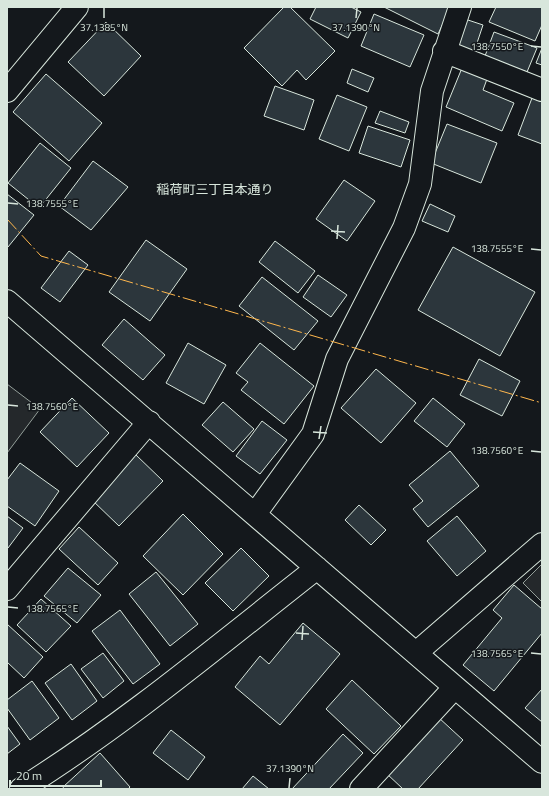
<svg xmlns="http://www.w3.org/2000/svg" width="549" height="796" font-family="'Titillium Web','Noto Sans JP',sans-serif">
	<style>
		.parking { fill: #24282b; stroke: #939e99 }
		.building { fill: #2c363c; stroke: #d8e6dc }
		.lines { fill: none; stroke-linecap: round; stroke-linejoin: round }
		.minor-casing { stroke: #d8e6dc; stroke-width: 24 }
		.minor { stroke: #14181c; stroke-width: 22 }
		.power { stroke: #ffb74d; stroke-width: 1; stroke-dasharray: 14 3 2 3; stroke-linecap: butt }
		.ticks { fill: none; stroke: #d8e6dc; stroke-width: 1.5 }
		.labels { text-anchor: middle; stroke-width: 3; stroke-linejoin: round; paint-order: stroke }
		.neighbourhood-label { font-size: 13px; fill: #d8e6dc; stroke: #14181c }
		.ticks-label { font-size: 10px; text-anchor: middle; fill: #d8e6dc; stroke: #14181c; stroke-width: 3; stroke-linejoin: round; paint-order: stroke }
	</style>
	<rect width="100%" height="100%" fill="#14181c"/>
	<path class="parking" d="M 7,384 L 40,409 L 7,453 Z
		M 542,564 L 542,602 L 523,583 Z"/>
	<path class="building" d="M 284,7 L 290,7 L 335,51 L 306,80 L 297,70 L 282,86 L 244,48 Z
		M 316,7 L 351,7 L 361,12 L 348,38 L 310,19 Z
		M 384,7 L 451,7 L 438,34 Z
		M 496,7 L 542,7 L 542,25 L 535,41 L 489,22 Z
		M 374,14 L 424,35 L 410,67 L 361,46 Z
		M 465,19 L 483,25 L 474,52 L 456,46 Z
		M 106,22 L 141,56 L 104,96 L 68,62 Z
		M 494,32 L 537,48 L 527,72 L 485,56 Z
		M 542,48 L 542,65 L 536,63 Z
		M 462,68 L 487,79 L 483,90 L 514,103 L 502,131 L 446,107 Z
		M 352,69 L 374,78 L 368,92 L 347,83 Z
		M 46,74 L 102,123 L 69,161 L 13,112 Z
		M 275,86 L 314,100 L 304,130 L 264,116 Z
		M 337,95 L 367,107 L 349,151 L 319,139 Z
		M 532,98 L 542,102 L 542,144 L 518,135 Z
		M 380,111 L 409,122 L 405,133 L 375,123 Z
		M 447,124 L 497,143 L 481,183 L 431,163 Z
		M 368,126 L 410,140 L 401,167 L 359,153 Z
		M 40,143 L 71,168 L 39,208 L 8,183 Z
		M 93,161 L 128,187 L 91,230 L 59,206 Z
		M 344,180 L 375,201 L 347,241 L 316,219 Z
		M 7,194 L 34,215 L 8,247 L 7,246 Z
		M 430,204 L 455,216 L 448,232 L 422,221 Z
		M 146,240 L 187,269 L 150,321 L 109,292 Z
		M 275,241 L 315,271 L 298,293 L 259,262 Z
		M 453,247 L 535,292 L 500,356 L 418,310 Z
		M 69,251 L 88,265 L 60,302 L 41,288 Z
		M 318,275 L 347,295 L 331,317 L 303,297 Z
		M 262,277 L 318,321 L 294,350 L 239,306 Z
		M 124,319 L 165,355 L 143,380 L 102,345 Z
		M 188,343 L 226,365 L 204,404 L 166,383 Z
		M 260,343 L 314,386 L 284,424 L 241,390 L 248,382 L 236,373 Z
		M 479,359 L 520,381 L 502,416 L 460,395 Z
		M 376,369 L 416,403 L 381,443 L 341,408 Z
		M 72,398 L 109,433 L 77,467 L 40,432 Z
		M 433,398 L 465,424 L 447,447 L 414,421 Z
		M 223,402 L 254,429 L 233,452 L 202,425 Z
		M 262,421 L 287,440 L 260,474 L 236,456 Z
		M 450,451 L 479,486 L 428,527 L 413,509 L 423,501 L 409,485 Z
		M 135,454 L 163,481 L 119,526 L 91,499 Z
		M 20,463 L 59,491 L 35,526 L 7,506 L 7,480 Z
		M 359,505 L 386,530 L 371,545 L 345,520 Z
		M 183,514 L 223,554 L 183,595 L 143,556 Z
		M 7,516 L 23,528 L 8,548 L 7,547 Z
		M 457,516 L 486,551 L 457,576 L 427,541 Z
		M 79,527 L 118,563 L 98,585 L 59,549 Z
		M 241,548 L 269,576 L 233,611 L 205,583 Z
		M 68,568 L 101,595 L 77,623 L 44,596 Z
		M 156,572 L 198,624 L 170,646 L 129,594 Z
		M 514,585 L 542,609 L 542,633 L 494,691 L 463,665 L 502,618 L 493,610 Z
		M 41,599 L 71,626 L 46,652 L 17,625 Z
		M 120,610 L 160,664 L 133,684 L 92,631 Z
		M 303,623 L 340,654 L 280,725 L 235,687 L 260,656 L 269,664 Z
		M 7,624 L 43,657 L 24,678 L 7,662 Z
		M 103,653 L 124,681 L 103,698 L 81,669 Z
		M 71,664 L 97,701 L 72,720 L 45,683 Z
		M 352,680 L 401,726 L 374,754 L 326,709 Z
		M 32,681 L 59,718 L 30,740 L 7,708 L 7,700 Z
		M 542,689 L 542,722 L 525,708 Z
		M 438,717 L 463,740 L 418,789 L 403,789 L 386,773 Z
		M 7,726 L 20,744 L 7,754 Z
		M 171,730 L 205,757 L 188,780 L 153,753 Z
		M 343,734 L 363,753 L 329,789 L 292,789 Z
		M 100,753 L 130,787 L 128,789 L 64,789 L 63,787 Z
		M 253,776 L 269,789 L 242,789 Z"/>
	<g class="lines">
		<defs>
			<path id="minor" d="M 444,51 L 542,90
				M 7,91 L 77,7
				M 7,301 L 542,762
				M 255,514 L 313,434 L 337,359 L 404,228 L 420,184 L 432,91 L 460,7
				M 7,589 L 149,422
				M 416,653 L 542,544
				M 21,789 C 125,724 220,644 317,568
				M 361,789 L 455,687"/>
		</defs>
		<use href="#minor" class="minor-casing"/>
		<use href="#minor" class="minor"/>
		<path class="power" d="M 7,219 L 41,256 L 542,403"/>
	</g>
	<path class="ticks" d="M 104,18 L 104,8M 356,18 L 357,8M 531,46 L 541,47M 8,203 L 18,204M 331,231 L 345,232M 337,239 L 338,225M 531,249 L 541,250M 8,405 L 18,406M 313,432 L 327,433M 319,439 L 321,426M 531,451 L 541,452M 8,607 L 18,608M 296,633 L 309,634M 302,640 L 303,626M 531,653 L 541,654M 289,788 L 290,778"/>
	<g class="labels">
		<g class="neighbourhood-label">
			<text x="215" y="194">稲荷町三丁目本通り</text>
		</g>
	</g>
	<g class="ticks-label">
		<text x="104" y="31">37.1385°N</text>
		<text x="356" y="31">37.1390°N</text>
		<text x="497" y="50">138.7550°E</text>
		<text x="52" y="207">138.7555°E</text>
		<text x="497" y="252">138.7555°E</text>
		<text x="52" y="410">138.7560°E</text>
		<text x="497" y="454">138.7560°E</text>
		<text x="52" y="612">138.7565°E</text>
		<text x="497" y="657">138.7565°E</text>
		<text x="290" y="772">37.1390°N</text>
	</g>
	<rect width="549" height="796" fill="none" stroke="#d8e6dc" stroke-width="16"/>
	<path d="M10 780v6h91v-6" fill="none" stroke="#d8e6dc" stroke-width="2"/>
	<text x="16" y="780" font-size="12" fill="#d8e6dc" stroke="#14181c" stroke-width="3" paint-order="stroke">20 m</text>
</svg>
